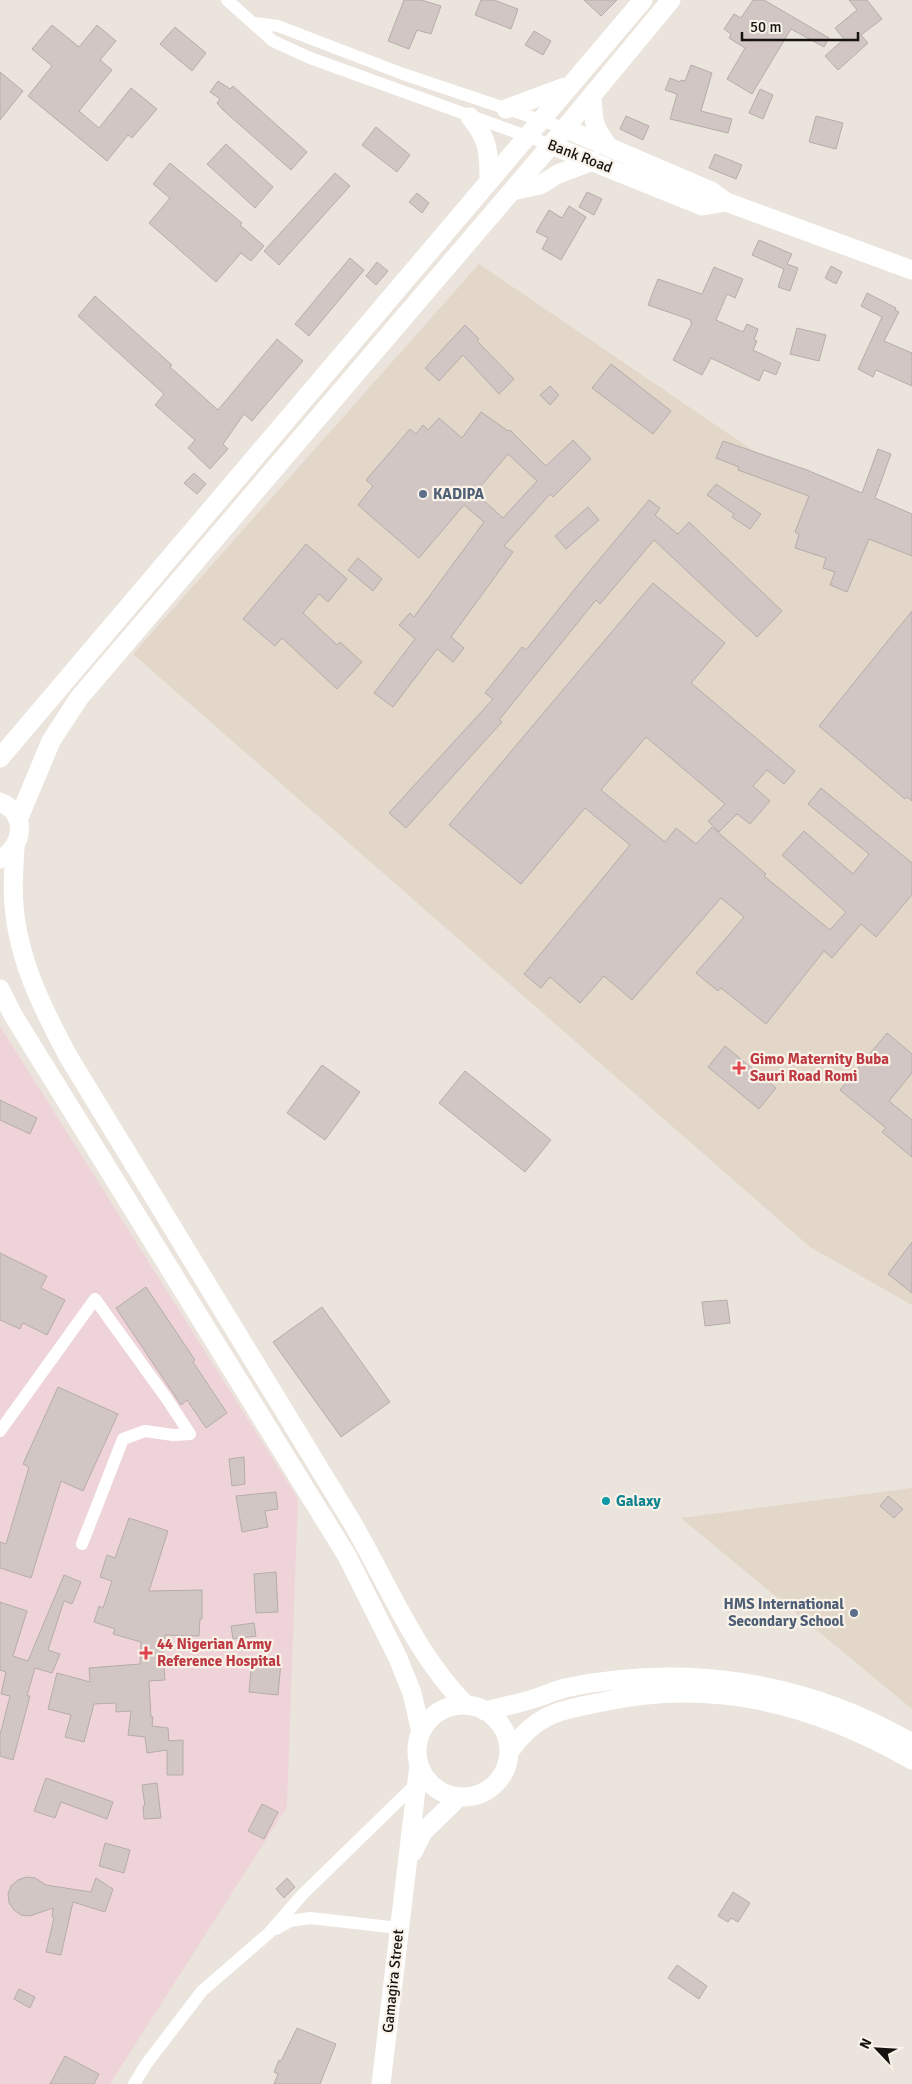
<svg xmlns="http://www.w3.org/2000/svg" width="912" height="2084" font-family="Signika,sans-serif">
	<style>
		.built { fill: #e2d7c9 }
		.medical { fill: #eed4d8 }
		.building { fill: #d1c6c3; stroke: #b6aca9; fill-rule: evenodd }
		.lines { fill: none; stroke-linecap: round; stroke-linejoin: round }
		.street { stroke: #fff; stroke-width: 12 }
		.secondary { stroke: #fff; stroke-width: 19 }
		.service-dot { fill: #5c6f8a; stroke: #f8f2e9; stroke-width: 2 }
		.health-dot { fill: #e0444e; stroke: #f8f2e9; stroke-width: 2 }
		.culture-dot { fill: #0f9aa8; stroke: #f8f2e9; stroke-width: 2 }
		.labels { text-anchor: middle; stroke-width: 4.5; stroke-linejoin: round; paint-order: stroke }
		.street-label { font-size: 15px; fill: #151210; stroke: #f8f2e9 }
		.service-label { font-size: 15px; font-weight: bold; fill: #4e5e75; stroke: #f8f2e9; text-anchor: start }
		.health-label { font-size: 15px; font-weight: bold; fill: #be3a42; stroke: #f8f2e9; text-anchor: start }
		.culture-label { font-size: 15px; font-weight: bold; fill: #0d838f; stroke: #f8f2e9; text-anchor: start }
	</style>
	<rect width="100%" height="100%" fill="#ebe4dc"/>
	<path class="built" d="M 479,264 L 874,533 L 912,530 L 912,1305 L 810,1247 L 133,654 Z
		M 912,1488 L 912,1709 L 681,1518 Z"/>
	<path class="medical" d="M 0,1026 L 298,1499 L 287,1807 L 110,2084 L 0,2084 Z"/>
	<path class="building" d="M 404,0 L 421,0 L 441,6 L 431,34 L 417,30 L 409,49 L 388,41 Z
		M 481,0 L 494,0 L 518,9 L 511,29 L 475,15 Z
		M 584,0 L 617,0 L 601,16 Z
		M 753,0 L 764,0 L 829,38 L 824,47 L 791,29 L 752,94 L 727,79 L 745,48 L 729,38 L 731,34 L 724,29 L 734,14 L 741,18 Z
		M 849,0 L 867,0 L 882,19 L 861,35 L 868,43 L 838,70 L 825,56 L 844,39 L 835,28 L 857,10 Z
		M 52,25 L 79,47 L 97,25 L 116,41 L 100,60 L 112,70 L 79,111 L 99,128 L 131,88 L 157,109 L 132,138 L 128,135 L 107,161 L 28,96 L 52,66 L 32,49 Z
		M 175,27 L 206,53 L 192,71 L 160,44 Z
		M 534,31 L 551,41 L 543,55 L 525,45 Z
		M 691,65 L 712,73 L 701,111 L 732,119 L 728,133 L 670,119 L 677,94 L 665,90 L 670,78 L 680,82 L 681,80 L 685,81 Z
		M 0,72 L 23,91 L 0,120 Z
		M 218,81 L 230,89 L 233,86 L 307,152 L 291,170 L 223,110 L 217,103 L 220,99 L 210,92 Z
		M 760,89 L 773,95 L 763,119 L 749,113 Z
		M 626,116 L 649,126 L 643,140 L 620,129 Z
		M 816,116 L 843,123 L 836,149 L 809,142 Z
		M 376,127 L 410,155 L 397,172 L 362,145 Z
		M 226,144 L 273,187 L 255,208 L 207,164 Z
		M 715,154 L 742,165 L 736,179 L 709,168 Z
		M 170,163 L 242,223 L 240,225 L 264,246 L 251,261 L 241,253 L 216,282 L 149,223 L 170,198 L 153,184 Z
		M 335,173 L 350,186 L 279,265 L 264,251 Z
		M 587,192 L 602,199 L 594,215 L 579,207 Z
		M 417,193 L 429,203 L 422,213 L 409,202 Z
		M 569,206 L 586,217 L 561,260 L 542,249 L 548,238 L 536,232 L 549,210 L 562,218 Z
		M 759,240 L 792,254 L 787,264 L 798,268 L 790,291 L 778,287 L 784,269 L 752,255 Z
		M 350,258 L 364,270 L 309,336 L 295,324 Z
		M 377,262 L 388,271 L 376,285 L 366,276 Z
		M 831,266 L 842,272 L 836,284 L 825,278 Z
		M 714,267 L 743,279 L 735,298 L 727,294 L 716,320 L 743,332 L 747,324 L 758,329 L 754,340 L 757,341 L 753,350 L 781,363 L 776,375 L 764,370 L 759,381 L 711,358 L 702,375 L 673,360 L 692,323 L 690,322 L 691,320 L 648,305 L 658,279 L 702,294 Z
		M 867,293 L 896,308 L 895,310 L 899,312 L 884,341 L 912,353 L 912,386 L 876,370 L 873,377 L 858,369 L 882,317 L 861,306 Z
		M 95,296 L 172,365 L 170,367 L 218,410 L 277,339 L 303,361 L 252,421 L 244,414 L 223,444 L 228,449 L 210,469 L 188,448 L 195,440 L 155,405 L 164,394 L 78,316 Z
		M 465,325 L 479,339 L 477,341 L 514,379 L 499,394 L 463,355 L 439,381 L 425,368 Z
		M 797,328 L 826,335 L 819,361 L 790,354 Z
		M 611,364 L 671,411 L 653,434 L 592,388 Z
		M 550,386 L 559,395 L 550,405 L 540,395 Z
		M 481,412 L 508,431 L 510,430 L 546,466 L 573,440 L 591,459 L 553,497 L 550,494 L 504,546 L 513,552 L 451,637 L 464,648 L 453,662 L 437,649 L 393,707 L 374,693 L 415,639 L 399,625 L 410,613 L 414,617 L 484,522 L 464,505 L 419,558 L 358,505 L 373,486 L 366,480 L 410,429 L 416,434 L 423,425 L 428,430 L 439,418 L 462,438 ZM 508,454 L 537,481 L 503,518 L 475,493 Z
		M 723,441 L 807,470 L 862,493 L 878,449 L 891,454 L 875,498 L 912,514 L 912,556 L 869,539 L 847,592 L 830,585 L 835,572 L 823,568 L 826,558 L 795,548 L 799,534 L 795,532 L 809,496 L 738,470 L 739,467 L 716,458 Z
		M 194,473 L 206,484 L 197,494 L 184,483 Z
		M 716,484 L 761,514 L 750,529 L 732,517 L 734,514 L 707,495 Z
		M 649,500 L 660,508 L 655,515 L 678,534 L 689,522 L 782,611 L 757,637 L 654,540 L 600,604 L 596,600 L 499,720 L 502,722 L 406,828 L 389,813 L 493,699 L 485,693 L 522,647 L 526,650 L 578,585 Z
		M 588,507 L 599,520 L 566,549 L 555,536 Z
		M 306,544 L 347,579 L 328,602 L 319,594 L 303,613 L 337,645 L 340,642 L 362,662 L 337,689 L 282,638 L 275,646 L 243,619 Z
		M 358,558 L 382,579 L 373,591 L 348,570 Z
		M 653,583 L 725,643 L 691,683 L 795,771 L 784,784 L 767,770 L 753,786 L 770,801 L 750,824 L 737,814 L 719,832 L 708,821 L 725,804 L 646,737 L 601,790 L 665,842 L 676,828 L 696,844 L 712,827 L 766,874 L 764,876 L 830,930 L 846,912 L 782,855 L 804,831 L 853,874 L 869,854 L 808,804 L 821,788 L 912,863 L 912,895 L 876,937 L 861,924 L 832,958 L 824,951 L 766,1024 L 721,988 L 718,991 L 696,973 L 744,917 L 721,898 L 632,1000 L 604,976 L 580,1003 L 550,977 L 541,988 L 524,974 L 630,845 L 585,808 L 521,884 L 449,825 Z
		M 912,611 L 912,801 L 907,797 L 905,799 L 819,726 Z
		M 887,1033 L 912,1054 L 912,1073 L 889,1101 L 912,1120 L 912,1157 L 882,1132 L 886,1128 L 840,1090 Z
		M 725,1046 L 776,1088 L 759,1109 L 708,1067 Z
		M 322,1065 L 360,1092 L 325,1140 L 287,1113 Z
		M 465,1071 L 551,1140 L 525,1172 L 439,1103 Z
		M 0,1100 L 37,1118 L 30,1134 L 0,1120 Z
		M 912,1242 L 912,1293 L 888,1274 Z
		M 0,1253 L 47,1276 L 41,1288 L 65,1300 L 47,1335 L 23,1323 L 20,1329 L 0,1320 Z
		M 146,1287 L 195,1360 L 193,1362 L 227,1413 L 206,1428 L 187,1400 L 181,1405 L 116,1308 Z
		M 727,1300 L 730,1323 L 705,1326 L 702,1302 Z
		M 322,1307 L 390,1402 L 341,1437 L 273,1342 Z
		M 58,1387 L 118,1414 L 83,1491 L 61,1481 L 31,1578 L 0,1568 L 0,1542 L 6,1544 L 29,1467 L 23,1464 Z
		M 244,1457 L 245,1484 L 232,1486 L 229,1459 Z
		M 276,1492 L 278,1509 L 265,1511 L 268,1527 L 242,1532 L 236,1496 Z
		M 888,1496 L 903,1509 L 894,1518 L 880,1506 Z
		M 129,1518 L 168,1531 L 149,1591 L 202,1590 L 202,1619 L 200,1619 L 199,1636 L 165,1635 L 165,1643 L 162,1643 L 165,1680 L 149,1681 L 151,1717 L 153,1717 L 152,1726 L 168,1728 L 169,1741 L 183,1740 L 183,1775 L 167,1775 L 167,1750 L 147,1753 L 145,1737 L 128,1735 L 131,1711 L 116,1712 L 116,1703 L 94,1704 L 84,1742 L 65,1737 L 71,1715 L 48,1709 L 57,1673 L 90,1682 L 89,1668 L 140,1664 L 141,1642 L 113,1634 L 115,1629 L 94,1622 L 99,1606 L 103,1608 L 112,1581 L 100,1577 L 107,1555 L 115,1558 Z
		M 276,1572 L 278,1612 L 256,1613 L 254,1574 Z
		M 64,1575 L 81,1582 L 72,1604 L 64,1601 L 48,1650 L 60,1654 L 52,1673 L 35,1668 L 27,1696 L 30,1696 L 13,1760 L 0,1756 L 0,1735 L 10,1696 L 1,1694 L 6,1672 L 0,1670 L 0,1602 L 27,1611 L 13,1656 L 28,1661 Z
		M 254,1623 L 256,1636 L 233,1639 L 231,1626 Z
		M 252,1659 L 281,1662 L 278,1695 L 249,1692 Z
		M 46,1778 L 113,1802 L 107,1819 L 61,1802 L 55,1818 L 34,1811 Z
		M 157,1783 L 161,1818 L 144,1819 L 143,1806 L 145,1806 L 142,1785 Z
		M 262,1804 L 278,1812 L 264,1839 L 248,1831 Z
		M 105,1843 L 130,1850 L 124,1873 L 99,1866 Z
		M 26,1877 L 35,1878 L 46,1885 L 91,1892 L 96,1878 L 113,1889 L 105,1912 L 73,1902 L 61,1955 L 46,1952 L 54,1918 L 52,1917 L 53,1908 L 30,1916 L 21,1915 L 14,1910 L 9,1903 L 8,1894 L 11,1886 L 18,1880 Z
		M 287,1878 L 295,1887 L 284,1898 L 276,1889 Z
		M 733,1892 L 750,1903 L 738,1922 L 731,1918 L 728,1922 L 718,1916 Z
		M 677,1965 L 707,1986 L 699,1999 L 668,1978 Z
		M 19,1989 L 35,1997 L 30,2008 L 14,1999 Z
		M 297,2028 L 336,2044 L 320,2084 L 274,2084 L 278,2074 L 274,2072 L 279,2060 L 281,2061 Z
		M 65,2056 L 99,2074 L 94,2084 L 50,2084 Z"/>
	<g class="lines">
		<path class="street" d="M 227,0 L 273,41 L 310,58 L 551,145
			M 254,23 L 278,26 L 403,74 L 564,128
			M 0,1431 L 95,1299 L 167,1399 L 190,1434
			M 82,1544 L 123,1439 L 145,1431 L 173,1435 L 190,1434
			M 276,1929 L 290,1921 L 310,1918 L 399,1928
			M 134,2084 L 147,2063 L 202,1991 L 269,1933 L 303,1894 L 417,1783"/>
		<path class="secondary" d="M 592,95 C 593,119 593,127 608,146
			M 506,109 L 565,87
			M 470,117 C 489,139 489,153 489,181
			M 564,128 L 711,191 L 726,202
			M 551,145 L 702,206 L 726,202 L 912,270
			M 512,191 L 540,185 L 558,174 L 593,161
			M 0,758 L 643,0
			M 0,802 C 28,813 24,847 0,859
			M 18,820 L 51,741 L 79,698 L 551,145 L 671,0
			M 15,848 C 14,867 12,886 14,905 C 18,960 43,1009 68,1056 C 161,1209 254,1362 347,1514 C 386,1578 413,1652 466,1705
			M 0,989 L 13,1015 L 347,1556 L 398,1658 L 412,1693 L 421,1732
			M417 1751a46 46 0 1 1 92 0a46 46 0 1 1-92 0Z
			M 485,1711 C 501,1707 517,1704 533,1699 C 543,1696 554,1691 565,1688 C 685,1663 806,1681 912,1743
			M 509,1752 C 537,1713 558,1711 602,1702 C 714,1678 814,1704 912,1760
			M 413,1852 L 423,1832 L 459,1797
			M 381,2084 L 419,1765"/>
	</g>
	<g class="service-dot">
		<circle cx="423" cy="494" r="5"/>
		<circle cx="854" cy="1613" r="5"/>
	</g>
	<g class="health-dot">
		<path d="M736.5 1060.5h5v5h5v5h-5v5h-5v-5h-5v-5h5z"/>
		<path d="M143.5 1645.5h5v5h5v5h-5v5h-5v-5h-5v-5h5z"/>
	</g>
	<circle class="culture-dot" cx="606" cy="1501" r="5"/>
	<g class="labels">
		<g class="street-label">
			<text transform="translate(580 156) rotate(21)" y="5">Bank Road</text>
			<text transform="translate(393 1981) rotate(-84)" y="5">Gamagira Street</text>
		</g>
		<g class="service-label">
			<text x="433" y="499">KADIPA</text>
			<text x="844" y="1609" text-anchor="end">HMS International<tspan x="844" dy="17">Secondary School</tspan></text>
		</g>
		<g class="health-label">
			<text x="750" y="1064">Gimo Maternity Buba<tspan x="750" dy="17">Sauri Road Romi</tspan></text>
			<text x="157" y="1649">44 Nigerian Army<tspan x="157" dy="17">Reference Hospital</tspan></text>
		</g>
		<g class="culture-label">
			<text x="616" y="1506">Galaxy</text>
		</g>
	</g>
	<g transform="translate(877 2049) rotate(295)" stroke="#f8f2e9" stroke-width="4" paint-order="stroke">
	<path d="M0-4L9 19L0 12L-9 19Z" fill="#151210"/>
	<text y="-8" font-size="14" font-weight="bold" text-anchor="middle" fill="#151210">N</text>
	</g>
	<path d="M742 32v8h116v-8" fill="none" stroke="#151210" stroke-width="2.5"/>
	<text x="750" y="32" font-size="15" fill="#151210" stroke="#f8f2e9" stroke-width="4" paint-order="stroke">50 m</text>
</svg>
